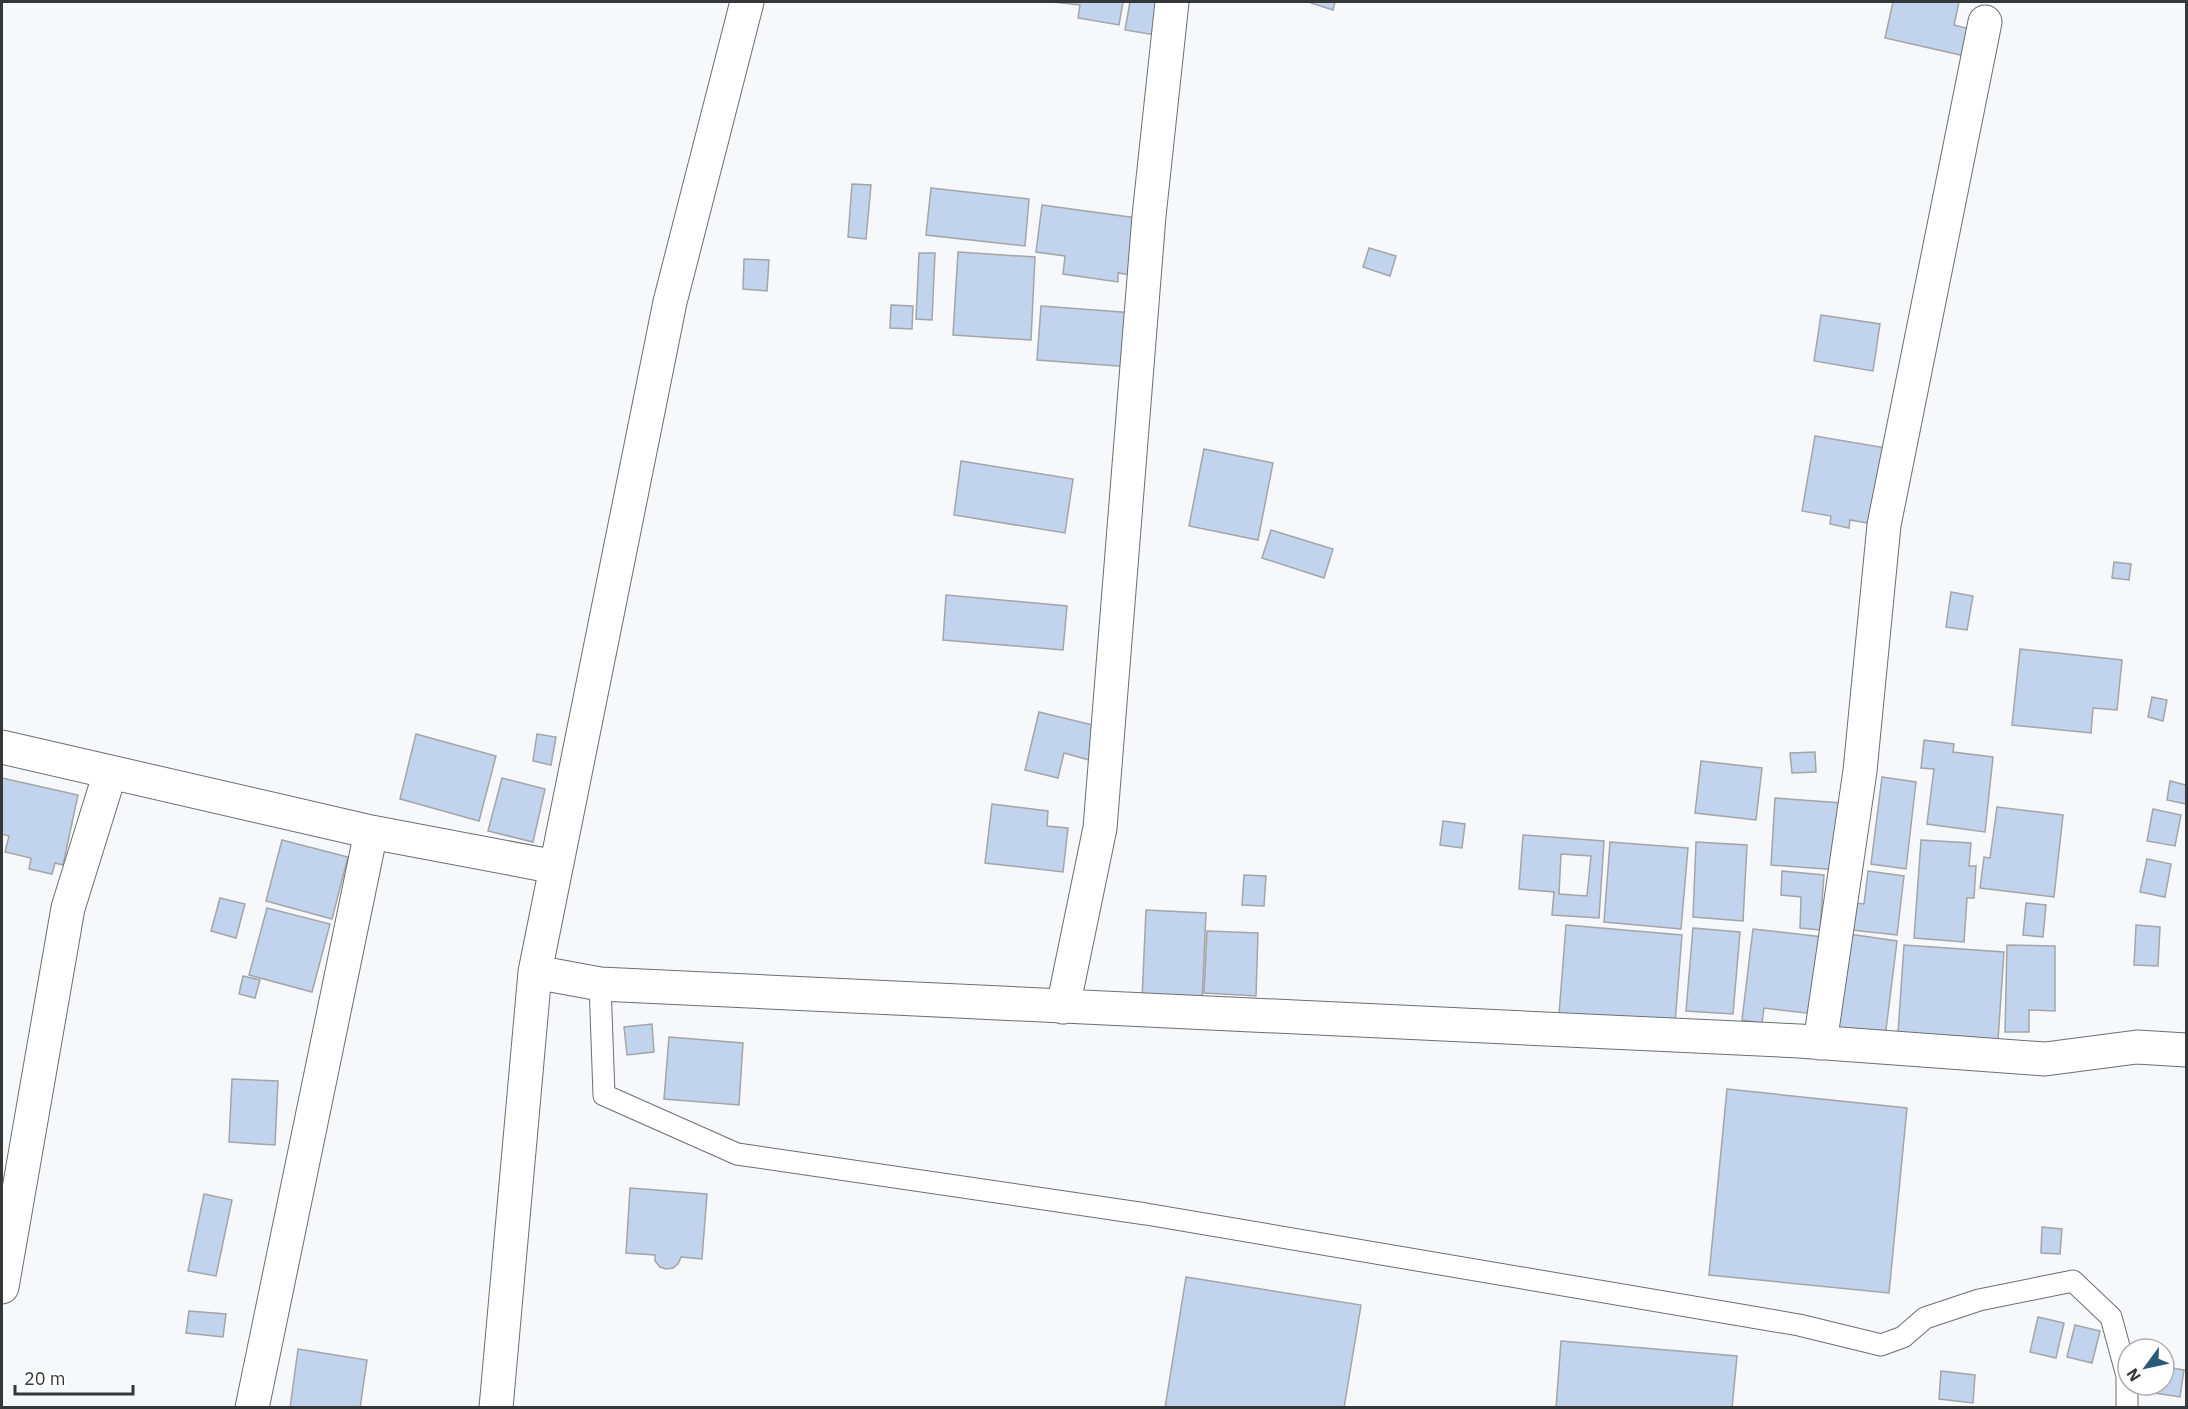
<svg xmlns="http://www.w3.org/2000/svg" width="2188" height="1409" font-family="'IBM Plex Sans',sans-serif">
	<style>
		.building { fill: #c2d3ed; stroke: #a3a5a7; stroke-width: 1.5; fill-rule: evenodd }
		.lines { fill: none; stroke-linecap: round; stroke-linejoin: round }
		.service-casing { stroke: #6c6e70; stroke-width: 23 }
		.minor-casing { stroke: #6c6e70; stroke-width: 35 }
		.service { stroke: #fff; stroke-width: 21 }
		.minor { stroke: #fff; stroke-width: 33 }
	</style>
	<rect width="100%" height="100%" fill="#f6f8fb"/>
	<path class="building" d="M 1053,2 L 1123,2 L 1119,25 L 1078,18 L 1080,5 Z
		M 1130,2 L 1161,2 L 1155,35 L 1125,30 Z
		M 1311,2 L 1335,2 L 1333,10 L 1311,3 Z
		M 1893,2 L 1959,2 L 1954,25 L 1970,29 L 1965,56 L 1885,38 Z
		M 852,184 L 871,185 L 866,239 L 848,237 Z
		M 931,188 L 1029,199 L 1025,246 L 926,235 Z
		M 1042,205 L 1144,219 L 1137,276 L 1118,273 L 1118,282 L 1063,274 L 1065,256 L 1036,252 Z
		M 1369,248 L 1396,256 L 1390,276 L 1363,267 Z
		M 958,252 L 1035,257 L 1031,340 L 953,335 Z
		M 919,253 L 935,253 L 932,320 L 916,319 Z
		M 744,259 L 769,260 L 767,291 L 743,289 Z
		M 891,305 L 913,306 L 912,329 L 890,328 Z
		M 1041,306 L 1135,313 L 1131,367 L 1037,360 Z
		M 1821,315 L 1880,324 L 1873,371 L 1814,361 Z
		M 1815,436 L 1892,449 L 1872,524 L 1850,520 L 1849,528 L 1830,524 L 1831,516 L 1802,511 Z
		M 1204,449 L 1273,463 L 1258,540 L 1189,526 Z
		M 961,461 L 1073,479 L 1065,533 L 954,515 Z
		M 1271,530 L 1333,549 L 1324,578 L 1262,558 Z
		M 2114,562 L 2131,564 L 2129,580 L 2112,578 Z
		M 1951,592 L 1973,596 L 1967,630 L 1946,627 Z
		M 946,595 L 1067,606 L 1063,650 L 943,640 Z
		M 2020,649 L 2122,660 L 2117,710 L 2093,708 L 2091,733 L 2012,725 Z
		M 2152,697 L 2167,700 L 2163,721 L 2148,717 Z
		M 1039,712 L 1097,726 L 1089,760 L 1064,753 L 1058,778 L 1025,770 Z
		M 416,734 L 496,756 L 479,821 L 400,799 Z
		M 537,734 L 556,737 L 551,765 L 533,761 Z
		M 1924,740 L 1954,744 L 1953,752 L 1993,757 L 1985,832 L 1927,824 L 1934,769 L 1921,768 Z
		M 1815,752 L 1816,772 L 1792,773 L 1790,753 Z
		M 1701,761 L 1762,768 L 1756,820 L 1695,813 Z
		M 1882,777 L 1916,782 L 1906,869 L 1871,864 Z
		M 2,778 L 78,795 L 63,865 L 55,863 L 52,874 L 29,869 L 31,858 L 5,852 L 9,836 L 2,834 Z
		M 502,778 L 545,789 L 533,842 L 488,831 Z
		M 2170,781 L 2186,785 L 2186,804 L 2167,800 Z
		M 1775,798 L 1842,803 L 1838,870 L 1771,865 Z
		M 992,804 L 1048,811 L 1047,826 L 1068,828 L 1063,872 L 985,863 Z
		M 1997,807 L 2063,815 L 2054,897 L 1980,888 L 1984,857 L 1990,858 Z
		M 2153,809 L 2181,815 L 2175,846 L 2147,841 Z
		M 1443,821 L 1465,824 L 1462,848 L 1440,845 Z
		M 1523,835 L 1604,841 L 1599,918 L 1552,915 L 1554,892 L 1519,889 ZM 1561,854 L 1591,856 L 1587,896 L 1559,894 Z
		M 282,840 L 348,857 L 332,919 L 266,901 Z
		M 1921,840 L 1971,843 L 1969,866 L 1976,866 L 1974,898 L 1967,898 L 1964,942 L 1914,938 Z
		M 1610,842 L 1688,848 L 1681,929 L 1604,922 Z
		M 1696,842 L 1747,845 L 1743,921 L 1693,917 Z
		M 2147,859 L 2171,864 L 2165,897 L 2140,892 Z
		M 1782,871 L 1824,875 L 1820,930 L 1800,928 L 1801,897 L 1781,895 Z
		M 1868,871 L 1904,876 L 1897,935 L 1852,930 L 1855,903 L 1864,904 Z
		M 1244,875 L 1266,876 L 1264,906 L 1242,905 Z
		M 220,898 L 245,904 L 236,938 L 211,931 Z
		M 2026,903 L 2046,905 L 2043,937 L 2023,935 Z
		M 267,908 L 330,924 L 312,992 L 249,975 Z
		M 1146,910 L 1206,913 L 1202,1001 L 1142,999 Z
		M 1566,925 L 1682,935 L 1675,1023 L 1559,1014 Z
		M 2136,925 L 2160,927 L 2158,966 L 2134,965 Z
		M 1693,928 L 1740,932 L 1733,1014 L 1686,1011 Z
		M 1753,929 L 1823,937 L 1814,1014 L 1764,1008 L 1762,1023 L 1742,1020 Z
		M 1207,931 L 1258,933 L 1256,996 L 1204,993 Z
		M 1849,934 L 1897,941 L 1885,1038 L 1838,1032 Z
		M 1904,945 L 2004,952 L 1998,1040 L 1898,1033 Z
		M 2007,945 L 2055,946 L 2055,1011 L 2029,1010 L 2029,1032 L 2005,1032 Z
		M 243,976 L 260,980 L 255,998 L 239,994 Z
		M 652,1024 L 654,1052 L 627,1055 L 624,1027 Z
		M 669,1037 L 743,1043 L 739,1105 L 664,1099 Z
		M 232,1079 L 278,1081 L 275,1145 L 229,1142 Z
		M 1727,1089 L 1907,1108 L 1889,1293 L 1709,1275 Z
		M 630,1188 L 707,1194 L 702,1259 L 681,1257 L 678,1264 L 673,1268 L 666,1269 L 660,1267 L 655,1261 L 655,1255 L 626,1253 Z
		M 204,1194 L 232,1200 L 216,1276 L 188,1271 Z
		M 2042,1227 L 2062,1229 L 2060,1254 L 2041,1253 Z
		M 1186,1277 L 1361,1305 L 1344,1408 L 1165,1408 Z
		M 189,1311 L 226,1314 L 223,1337 L 186,1333 Z
		M 2038,1317 L 2064,1323 L 2056,1358 L 2030,1352 Z
		M 2075,1325 L 2100,1331 L 2092,1363 L 2067,1357 Z
		M 1561,1341 L 1737,1356 L 1732,1408 L 1556,1408 Z
		M 298,1349 L 367,1360 L 360,1408 L 290,1408 Z
		M 2164,1367 L 2184,1370 L 2180,1397 L 2148,1392 L 2149,1385 L 2164,1385 Z
		M 1941,1371 L 1975,1375 L 1973,1403 L 1939,1399 Z"/>
	<g class="lines">
		<defs>
			<path id="service" d="M 600,984 L 604,1095 L 737,1154 L 1146,1214 L 1799,1325 L 1881,1345 L 1903,1337 L 1925,1318 L 1979,1300 L 2073,1281 L 2111,1317 L 2127,1376 L 2127,1408"/>
			<path id="minor" d="M 2,747 L 371,832 L 556,867
				M 535,972 L 600,984 L 1799,1041 L 2045,1059 L 2137,1047 L 2186,1050
				M 1063,1007 L 1100,828 L 1149,216 L 1172,2
				M 1820,1043 L 1860,771 L 1884,525 L 1985,22
				M 2,1287 L 68,908 L 110,773
				M 252,1408 L 371,832
				M 496,1408 L 535,972 L 670,302 L 747,2"/>
		</defs>
		<use href="#service" class="service-casing"/>
		<use href="#minor" class="minor-casing"/>
		<use href="#service" class="service"/>
		<use href="#minor" class="minor"/>
	</g>
	<rect width="2188" height="1409" fill="none" stroke="#363738" stroke-width="6"/>
	<g transform="translate(2146 1367) rotate(237)"><circle r="28" fill="#ffffff" stroke="#afafaf" stroke-width="1.5"/>
	<path d="M0-4.5L10 22L0 15L-10 22Z" fill="#295b79"/>
	<text y="-9" font-size="16" font-weight="bold" text-anchor="middle" fill="#363738">N</text>
	</g>
	<path d="M15 1385v9h118v-9" fill="none" stroke="#363738" stroke-width="3"/>
	<text x="24" y="1385" font-size="18" fill="#363738" stroke="#ffffff" stroke-width="4.5" paint-order="stroke">20 m</text>
</svg>
